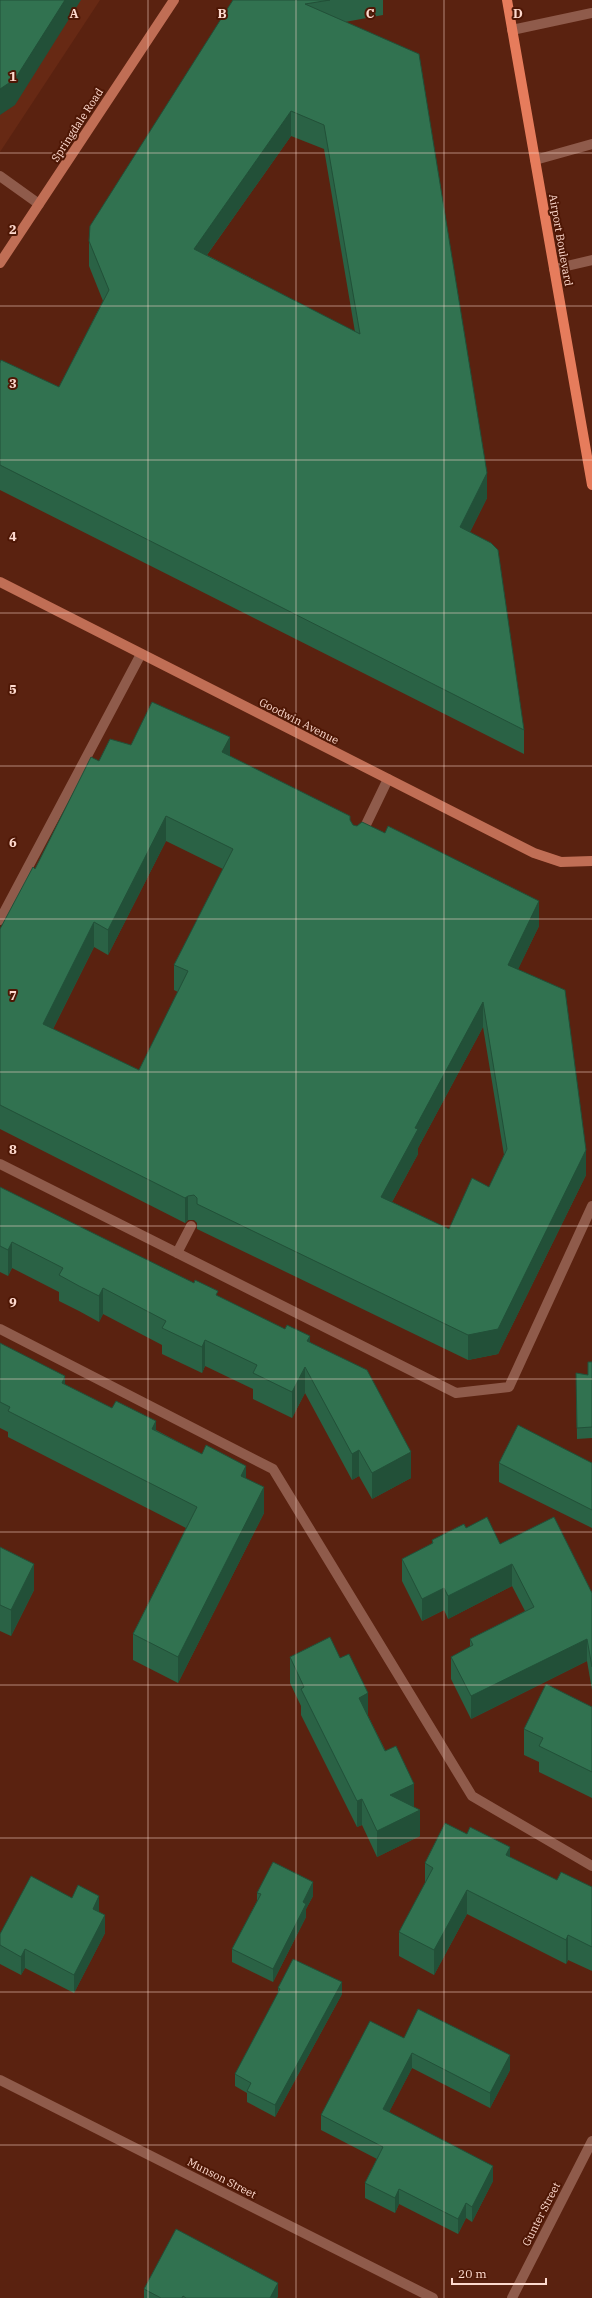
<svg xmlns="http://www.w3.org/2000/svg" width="592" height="2298" font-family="'IBM Plex Serif',serif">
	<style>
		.built { fill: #672914 }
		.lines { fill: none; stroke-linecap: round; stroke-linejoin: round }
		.lane { stroke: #8f5b4b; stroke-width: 10 }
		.street { stroke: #8f5b4b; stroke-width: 10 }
		.secondary { stroke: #c06e55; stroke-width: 10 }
		.primary { stroke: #e67c5c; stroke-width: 10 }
		.wall { fill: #2a6245; fill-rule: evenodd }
		.shaded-wall { fill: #225038 }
		.building { fill: #317250; stroke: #225038; fill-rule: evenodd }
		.grid { fill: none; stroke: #fedacf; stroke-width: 1; stroke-opacity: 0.55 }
		.labels { text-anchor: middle; stroke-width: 4; stroke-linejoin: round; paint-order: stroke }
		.street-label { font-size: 11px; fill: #fedacf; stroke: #4e1705 }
		.grid-label { font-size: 13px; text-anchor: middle; font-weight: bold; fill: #fedacf; stroke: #4e1705; stroke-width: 4; stroke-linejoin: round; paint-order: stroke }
	</style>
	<rect width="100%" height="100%" fill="#5a2210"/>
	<path class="built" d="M 0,0 L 100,0 L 0,152 Z"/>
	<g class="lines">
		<path class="lane" d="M 512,30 L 592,13
			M 535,160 L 592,144
			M 0,176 L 39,204
			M 554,269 L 592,260
			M 361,835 L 388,779
			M 0,920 L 141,654
			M 0,1164 L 456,1393 L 509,1387 L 592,1206
			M 177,1253 L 191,1226
			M 0,1329 L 273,1469 L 472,1796 L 592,1866"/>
		<path class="street" d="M 0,2080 L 433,2298
			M 512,2298 L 592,2141"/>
		<path class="secondary" d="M 0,263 L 174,0
			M 0,582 L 534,853 L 561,862 L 592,861"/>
		<path class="primary" d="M 507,0 L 592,485"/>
	</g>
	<path class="wall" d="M 233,0 L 383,0 L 383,15 L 345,22 L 487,498 L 470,532 L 524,730 L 524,754 L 0,490 L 0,363 L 59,387 L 103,301 L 89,266 L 89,241 ZM 291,136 L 324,149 L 355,332 L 207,255 Z
		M 131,745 L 230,756 L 350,821 L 353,825 L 539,926 L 518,969 L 586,1175 L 498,1354 L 468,1360 L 197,1229 L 197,1223 L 194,1220 L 188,1220 L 185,1223 L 0,1129 L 0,929 L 99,761 ZM 166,841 L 223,869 L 174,965 L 174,990 L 178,992 L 139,1070 L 53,1029 L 94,947 L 108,955 ZM 483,1027 L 504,1155 L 489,1187 L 449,1229 L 392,1202 L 418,1154 L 418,1148 Z
		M 0,1187 L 310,1342 L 411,1478 L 372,1499 L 359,1476 L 352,1480 L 305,1393 L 292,1418 L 253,1399 L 253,1389 L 205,1366 L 202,1373 L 162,1354 L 162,1345 L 103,1314 L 99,1322 L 79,1311 L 59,1301 L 59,1292 L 12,1268 L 8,1276 L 0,1272 Z
		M 0,1343 L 65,1385 L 156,1430 L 246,1478 L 264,1513 L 178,1683 L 133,1660 L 133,1634 L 186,1528 L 8,1437 L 8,1432 L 0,1428 Z
		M 592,1362 L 592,1438 L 577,1439 L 576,1373 L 588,1375 Z
		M 499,1463 L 592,1463 L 592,1528 L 499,1482 Z
		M 466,1528 L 500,1544 L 592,1593 L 592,1690 L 587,1661 L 471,1719 L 451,1679 L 451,1657 L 470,1647 L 470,1639 L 525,1611 L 512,1586 L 448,1619 L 444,1610 L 422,1621 L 402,1581 L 402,1559 L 432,1544 L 432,1540 Z
		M 0,1547 L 34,1590 L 11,1636 L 0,1631 Z
		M 290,1657 L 368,1716 L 414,1807 L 420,1836 L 377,1857 L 362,1825 L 357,1827 L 301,1715 L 301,1706 L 290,1683 Z
		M 592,1707 L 592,1798 L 539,1772 L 539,1762 L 524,1755 L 524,1729 Z
		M 467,1834 L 510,1857 L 557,1880 L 592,1887 L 592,1971 L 568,1960 L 566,1964 L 467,1914 L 434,1975 L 399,1956 L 399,1932 L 425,1884 L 425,1863 Z
		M 257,1893 L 313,1896 L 306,1909 L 306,1917 L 273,1982 L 232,1962 L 232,1949 L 257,1901 Z
		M 99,1912 L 105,1933 L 74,1993 L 25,1968 L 21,1975 L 0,1964 L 0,1934 Z
		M 278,1988 L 342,1994 L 275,2117 L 247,2102 L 247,2093 L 235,2086 L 235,2074 L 278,1993 Z
		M 404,2038 L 510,2070 L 490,2108 L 412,2068 L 389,2112 L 493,2181 L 472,2222 L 466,2218 L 458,2234 L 399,2204 L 395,2213 L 365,2198 L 365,2183 L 377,2159 L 321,2130 L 321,2115 Z
		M 144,2289 L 278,2296 L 277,2298 L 144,2298 Z"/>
	<path class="shaded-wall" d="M 65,0 L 81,0 L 15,105 L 0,115 L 0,89 Z
		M 291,111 L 291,136 L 194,273 L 194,249 Z
		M 487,473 L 487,498 L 460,552 L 460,527 Z
		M 230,737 L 230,762 L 222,752 Z
		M 166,816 L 166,841 L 108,955 L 108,930 Z
		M 539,901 L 539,926 L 508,990 L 508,965 Z
		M 94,922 L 94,947 L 43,1049 L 43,1024 Z
		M 483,1002 L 483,1027 L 418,1148 L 418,1154 L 381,1222 L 381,1197 L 415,1128 Z
		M 586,1150 L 586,1175 L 498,1354 L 468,1360 L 468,1335 Z
		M 188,1196 L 188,1220 L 185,1223 L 185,1198 Z
		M 12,1242 L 12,1268 L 8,1276 L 8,1250 Z
		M 103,1288 L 103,1314 L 99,1322 L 99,1296 Z
		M 310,1336 L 310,1362 L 307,1341 Z
		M 205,1340 L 205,1366 L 202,1373 L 202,1347 Z
		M 305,1367 L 305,1393 L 292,1418 L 292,1392 Z
		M 65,1376 L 65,1402 L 62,1383 Z
		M 156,1421 L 156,1447 L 152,1429 Z
		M 359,1450 L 359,1476 L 352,1480 L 352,1454 Z
		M 411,1452 L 411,1478 L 372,1499 L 372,1473 Z
		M 246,1466 L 246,1491 L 241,1476 Z
		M 264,1487 L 264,1513 L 178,1683 L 178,1657 Z
		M 34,1564 L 34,1590 L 11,1636 L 11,1610 Z
		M 512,1564 L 512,1586 L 448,1619 L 448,1596 Z
		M 444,1588 L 444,1610 L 422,1621 L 422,1599 Z
		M 587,1639 L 587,1661 L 471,1719 L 471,1696 Z
		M 368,1693 L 368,1719 L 359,1698 Z
		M 414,1784 L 414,1810 L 390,1795 Z
		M 362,1799 L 362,1825 L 357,1827 L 357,1801 Z
		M 420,1810 L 420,1836 L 377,1857 L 377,1831 Z
		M 510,1847 L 510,1871 L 506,1855 Z
		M 313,1882 L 313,1896 L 306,1909 L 306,1917 L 273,1982 L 273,1969 L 303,1902 Z
		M 467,1890 L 467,1914 L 434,1975 L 434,1950 Z
		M 99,1896 L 99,1914 L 93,1909 Z
		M 105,1915 L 105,1933 L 74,1993 L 74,1975 Z
		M 568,1935 L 568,1960 L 566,1964 L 566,1940 Z
		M 25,1949 L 25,1968 L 21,1975 L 21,1957 Z
		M 342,1982 L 342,1994 L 275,2117 L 275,2105 Z
		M 412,2053 L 412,2068 L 383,2124 L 383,2109 Z
		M 510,2055 L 510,2070 L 490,2108 L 490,2093 Z
		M 493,2166 L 493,2181 L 472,2222 L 472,2207 Z
		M 399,2189 L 399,2204 L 395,2213 L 395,2198 Z
		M 466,2203 L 466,2218 L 458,2234 L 458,2219 Z
		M 278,2283 L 278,2296 L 277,2298 L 270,2298 Z"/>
	<path class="building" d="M 0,0 L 65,0 L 15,79 L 0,89 Z
		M 233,0 L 330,0 L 305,4 L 419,54 L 487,473 L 460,527 L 491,543 L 498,550 L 524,730 L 0,465 L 0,363 L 1,360 L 59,387 L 109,290 L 89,241 L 90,226 ZM 291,111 L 324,125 L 360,334 L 194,249 Z
		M 152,702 L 230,737 L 222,752 L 350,816 L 350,820 L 353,825 L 357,826 L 362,822 L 385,833 L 388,826 L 539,901 L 508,965 L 565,990 L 586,1150 L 498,1329 L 468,1335 L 197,1204 L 197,1198 L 194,1195 L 188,1196 L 185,1198 L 0,1105 L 0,929 L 33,867 L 35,869 L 91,757 L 99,761 L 110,739 L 131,745 ZM 166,816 L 233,849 L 174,965 L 188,971 L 139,1070 L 43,1024 L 94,922 L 108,930 ZM 483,1002 L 507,1149 L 489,1187 L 472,1178 L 449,1229 L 381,1197 L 418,1129 L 415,1128 Z
		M 0,1187 L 194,1283 L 195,1280 L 218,1291 L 216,1295 L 285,1329 L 287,1325 L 310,1336 L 307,1341 L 367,1370 L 411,1452 L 372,1473 L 359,1450 L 352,1454 L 305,1367 L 292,1392 L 253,1373 L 257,1365 L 205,1340 L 202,1347 L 162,1328 L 166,1321 L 103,1288 L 99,1296 L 79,1286 L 59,1275 L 63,1268 L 12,1242 L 8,1250 L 0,1246 Z
		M 0,1343 L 65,1376 L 62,1383 L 112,1408 L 116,1401 L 156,1421 L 152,1429 L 202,1454 L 206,1445 L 246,1466 L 241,1476 L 264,1487 L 178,1657 L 133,1634 L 197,1507 L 8,1411 L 10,1407 L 0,1402 Z
		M 588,1362 L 592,1362 L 592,1427 L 577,1428 L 576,1373 L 588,1375 Z
		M 518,1425 L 592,1463 L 592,1510 L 499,1463 Z
		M 487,1517 L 500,1544 L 554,1517 L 592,1593 L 592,1667 L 587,1639 L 471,1696 L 451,1657 L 473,1645 L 470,1639 L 534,1607 L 512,1564 L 448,1596 L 444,1588 L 422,1599 L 402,1559 L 433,1543 L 432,1540 L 464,1524 L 466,1528 Z
		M 0,1547 L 34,1564 L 11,1610 L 0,1605 Z
		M 330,1637 L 340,1658 L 349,1654 L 368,1693 L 359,1698 L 385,1751 L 396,1746 L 414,1784 L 390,1795 L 420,1810 L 377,1831 L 362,1799 L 357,1801 L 301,1689 L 304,1687 L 290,1657 Z
		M 546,1684 L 592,1707 L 592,1772 L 539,1746 L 543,1738 L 524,1729 Z
		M 445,1823 L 467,1834 L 470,1827 L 510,1847 L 506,1855 L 557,1880 L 561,1872 L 592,1887 L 592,1947 L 568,1935 L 566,1940 L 467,1890 L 434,1950 L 399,1932 L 433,1868 L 425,1863 Z
		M 273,1862 L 313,1882 L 303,1902 L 306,1904 L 273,1969 L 232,1949 L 261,1894 L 257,1893 Z
		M 31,1876 L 72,1898 L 78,1885 L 99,1896 L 93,1909 L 105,1915 L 74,1975 L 25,1949 L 21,1957 L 0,1945 L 0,1934 Z
		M 293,1959 L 342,1982 L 275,2105 L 247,2091 L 251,2083 L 235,2074 L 280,1989 L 278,1988 Z
		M 418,2009 L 510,2055 L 490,2093 L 412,2053 L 383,2109 L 493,2166 L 472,2207 L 466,2203 L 458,2219 L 399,2189 L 395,2198 L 365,2183 L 383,2147 L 321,2115 L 370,2021 L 404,2038 Z
		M 176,2229 L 278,2283 L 270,2298 L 186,2298 L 183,2296 L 182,2298 L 161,2298 L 144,2289 Z"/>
	<path class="grid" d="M 148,0 L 148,2298M 296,0 L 296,2298M 444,0 L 444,2298M 0,153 L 592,153M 0,306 L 592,306M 0,460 L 592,460M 0,613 L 592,613M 0,766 L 592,766M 0,919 L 592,919M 0,1072 L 592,1072M 0,1226 L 592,1226M 0,1379 L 592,1379M 0,1532 L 592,1532M 0,1685 L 592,1685M 0,1838 L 592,1838M 0,1992 L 592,1992M 0,2145 L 592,2145"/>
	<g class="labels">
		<g class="street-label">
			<text transform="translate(77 125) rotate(-57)" y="4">Springdale Road</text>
			<text transform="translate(561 240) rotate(80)" y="4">Airport Boulevard</text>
			<text transform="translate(299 721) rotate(27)" y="4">Goodwin Avenue</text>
			<text transform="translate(222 2178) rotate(27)" y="4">Munson Street</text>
			<text transform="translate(541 2214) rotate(-63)" y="4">Gunter Street</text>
		</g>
	</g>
	<g class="grid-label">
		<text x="74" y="18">A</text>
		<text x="222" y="18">B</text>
		<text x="370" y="18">C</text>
		<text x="518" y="18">D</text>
		<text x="13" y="81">1</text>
		<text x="13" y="234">2</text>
		<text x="13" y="388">3</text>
		<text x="13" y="541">4</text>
		<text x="13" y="694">5</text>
		<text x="13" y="847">6</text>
		<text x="13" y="1000">7</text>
		<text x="13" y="1154">8</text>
		<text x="13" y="1307">9</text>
	</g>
	<path d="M452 2278v6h94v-6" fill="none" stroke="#fedacf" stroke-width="2"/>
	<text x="458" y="2278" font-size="12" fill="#fedacf" stroke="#4e1705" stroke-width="3" paint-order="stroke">20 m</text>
</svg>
